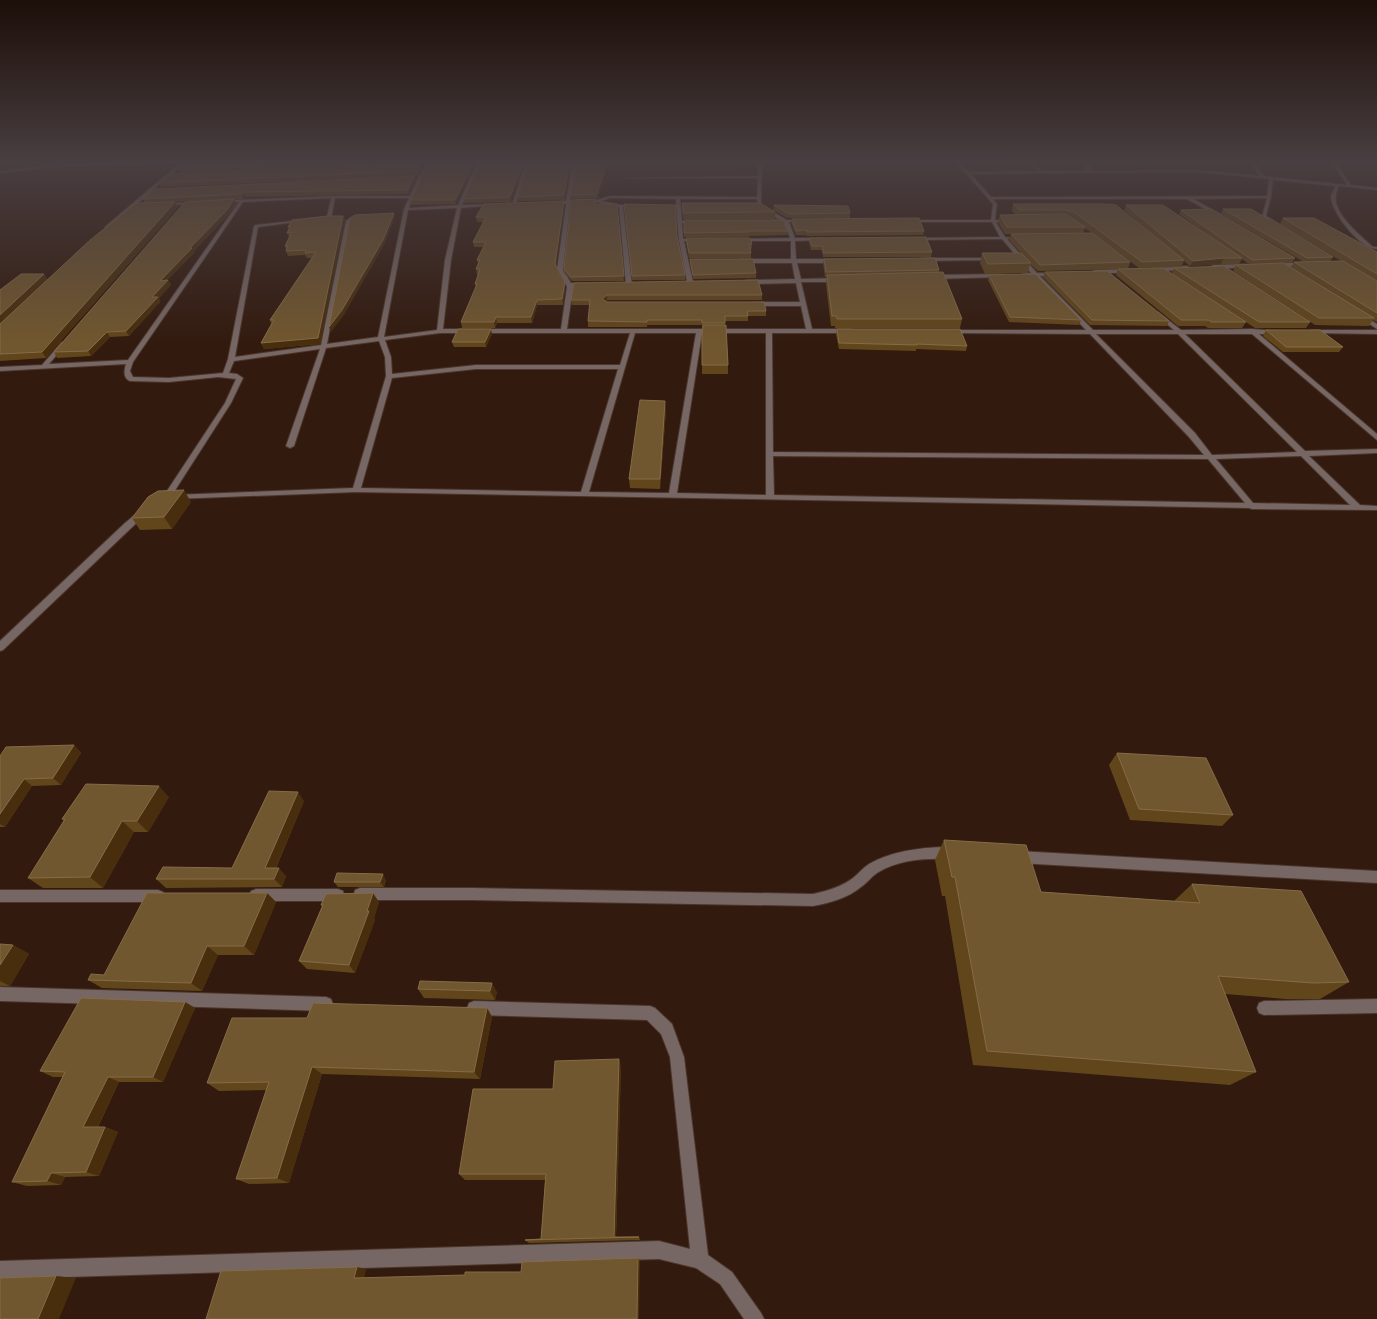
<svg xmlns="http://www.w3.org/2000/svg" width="1377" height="1319" font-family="Literata,serif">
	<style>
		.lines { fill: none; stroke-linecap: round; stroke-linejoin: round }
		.minor-casing { stroke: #4c352a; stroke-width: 2 }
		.minor { fill: #766764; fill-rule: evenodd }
		.wall { fill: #62461b; fill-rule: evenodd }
		.shaded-wall { fill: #482e0d }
		.building { fill: #71572f; stroke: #856c49 }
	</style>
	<rect width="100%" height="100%" fill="#321a0e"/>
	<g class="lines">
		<defs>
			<path id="minor" d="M 118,160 L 122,160 L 120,162 L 188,160 L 171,175 L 183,175 L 184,177 L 168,177 L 154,189 L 166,189 L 167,191 L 151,192 L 107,229 L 105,227 L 180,163 L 52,167 L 0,173 L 0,171 L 52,165 L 114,162 Z
				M 429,160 L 433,160 L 422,178 L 409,208 L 458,205 L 478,160 L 482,160 L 462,205 L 495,204 L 497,205 L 461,208 L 451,260 L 443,329 L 561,329 L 567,287 C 565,281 559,277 557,270 L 566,204 L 551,204 L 549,203 L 566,201 L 573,160 L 577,160 L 570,201 L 597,200 L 610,196 L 757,197 L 758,178 L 625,178 L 758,176 L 758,160 L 762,160 L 761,204 L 763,206 L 787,220 L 805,220 L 803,222 L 789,222 L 795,238 L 823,238 L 825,239 L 823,240 L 795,241 L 796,259 L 836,259 L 839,261 L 836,263 L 797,263 L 801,279 L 840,278 L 843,280 L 840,282 L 801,282 L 812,329 L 851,329 L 854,331 L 851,333 L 772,333 L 773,452 L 1204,455 L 1189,437 L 1090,334 L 947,333 L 946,332 L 949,330 L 1086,330 L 1034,276 L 1022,276 L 1022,274 L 1031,273 L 1002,239 L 915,240 L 913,239 L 915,238 L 1000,237 L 992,222 L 907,222 L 905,221 L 907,220 L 991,220 L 993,204 L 954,160 L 958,160 L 969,172 L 1038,171 L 1026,160 L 1030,160 L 1042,171 L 1086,171 L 1085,160 L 1089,160 L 1090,171 L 1198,170 L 1259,176 L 1249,160 L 1253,160 L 1264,176 L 1347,185 L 1330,160 L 1334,160 L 1351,185 L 1377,188 L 1377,190 L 1339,186 C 1338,189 1336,192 1336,195 C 1332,213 1361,236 1373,247 L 1377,247 L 1377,249 C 1360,249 1333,214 1331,198 C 1331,194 1334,190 1335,186 L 1273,180 L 1271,197 L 1266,216 L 1278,224 L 1276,226 L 1262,217 L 1267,198 L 1193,199 L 1222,215 L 1220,217 L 1187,199 L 993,199 L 997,204 L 995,220 L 1013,220 L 1011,222 L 996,222 L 1005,237 L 1011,238 L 1007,239 L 1037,273 L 1060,273 L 1061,274 L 1058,276 L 1040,276 L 1093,330 L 1174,330 L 1156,315 L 1155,314 L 1158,312 L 1181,330 L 1252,329 L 1281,331 L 1282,332 L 1279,334 L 1259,334 L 1377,434 L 1377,440 L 1252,334 L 1185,334 L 1305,451 L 1377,449 L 1377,453 L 1309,456 L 1360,505 L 1377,506 L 1377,510 L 1252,509 L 1249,508 L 356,492 L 174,499 L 170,498 L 167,499 L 163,497 L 225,403 L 236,379 L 218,377 L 169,382 L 130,381 C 123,378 124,370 126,364 L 0,371 L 0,367 L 42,365 L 61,343 L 63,342 L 66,344 L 49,364 L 128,360 L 239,202 L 235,202 L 235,200 L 333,196 L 410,196 L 418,178 ZM 1198,172 L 1269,179 L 1267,196 L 991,197 L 971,174 ZM 331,198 L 327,217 L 316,218 L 316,220 L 331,219 L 335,198 L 409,198 L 404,209 L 378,337 L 327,344 L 350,222 L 365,216 C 359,213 351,217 346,221 L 321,345 L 235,357 L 258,227 L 304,221 L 302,220 L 256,225 L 254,226 L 228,359 L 223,373 L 169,378 L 133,377 L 130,371 L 133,362 L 243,202 ZM 610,198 L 676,199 L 676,205 L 659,206 L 676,207 L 679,240 L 687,282 L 690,284 L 693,282 L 684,241 L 699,241 L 701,240 L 699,239 L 683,239 L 682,223 L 699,222 L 682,221 L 680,199 L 757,199 C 757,210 772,215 780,220 L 771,220 L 769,222 L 784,222 L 790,238 L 739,239 L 737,240 L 739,241 L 791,241 L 791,259 L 740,259 L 737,261 L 740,263 L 792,263 L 795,279 L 746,280 L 743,282 L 746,284 L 796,283 L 800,302 L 752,302 L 749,304 L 752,306 L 801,306 L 806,329 L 567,329 L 573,287 L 586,287 L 589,285 L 586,283 L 571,283 L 563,270 L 570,203 L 597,202 L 619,207 L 626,285 L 629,287 L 632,285 L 623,207 L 639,206 L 621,205 L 601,201 ZM 457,208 L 445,260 L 437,330 L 384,337 L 408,210 ZM 440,333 L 630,333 L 620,365 L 476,365 L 392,374 L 391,357 L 385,340 ZM 635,333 L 696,333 L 669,493 L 589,492 ZM 702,333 L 766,333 L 766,495 L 677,493 ZM 1096,334 L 1178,334 L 1297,452 L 1212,455 L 1195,433 ZM 379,341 L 385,357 L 386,376 L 353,488 L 172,495 L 231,403 L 243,378 L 237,374 L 229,373 L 234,361 L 320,349 L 286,446 L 290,448 L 294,446 L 326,348 ZM 476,369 L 618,369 L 581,492 L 361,488 L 392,378 ZM 773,456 L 1208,459 L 1245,503 L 774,495 ZM 1301,456 L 1350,505 L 1253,503 L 1216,459 Z
				M 526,160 L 530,160 L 516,204 L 512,205 Z
				M 197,202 L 199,204 L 163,205 L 161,204 Z
				M 922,258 L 994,258 L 996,259 L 994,260 L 920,261 L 919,260 Z
				M 1273,263 L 1305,263 L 1308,265 L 1305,267 L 1271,266 L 1270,265 Z
				M 1247,264 L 1250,266 L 1249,267 L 1213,269 L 1210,267 L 1213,265 Z
				M 1187,266 L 1189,267 L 1189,269 L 1153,272 L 1150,270 L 1153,268 Z
				M 1131,269 L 1133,270 L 1133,272 L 1095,274 L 1092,272 L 1095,270 Z
				M 1002,274 L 1004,275 L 1004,277 L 932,279 L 929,277 L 932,275 Z
				M 1357,314 L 1361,314 L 1377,324 L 1377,329 L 1357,316 Z
				M 1311,330 L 1377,330 L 1377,334 L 1309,333 L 1308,332 Z
				M 141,510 L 144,510 L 148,512 L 3,650 L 0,651 L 0,641 L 125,523 Z
				M 952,847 L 956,849 L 958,853 L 956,857 L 952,859 C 927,858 899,859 877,873 C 871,877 867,883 861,887 C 848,898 830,903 813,906 L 472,900 L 360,900 L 355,898 L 354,894 L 355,890 L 360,888 L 472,888 L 813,894 C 827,891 841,887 853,878 C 858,874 863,868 869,864 C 894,850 924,847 952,847 Z
				M 1018,851 L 1377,871 L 1377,883 L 1018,863 L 1014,861 L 1012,857 L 1014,853 Z
				M 256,889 L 338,889 L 343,891 L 344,895 L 343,899 L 338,901 L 256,901 L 251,899 L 250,895 L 251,891 Z
				M 0,890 L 158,890 L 163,892 L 164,896 L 163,900 L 158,902 L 0,902 Z
				M 0,987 L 326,997 L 331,999 L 333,1004 L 331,1009 L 326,1011 L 0,1001 Z
				M 1377,999 L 1377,1013 L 1264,1015 L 1259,1013 L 1257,1008 L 1259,1003 L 1264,1001 Z
				M 474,1001 L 650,1006 L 655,1008 L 672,1024 L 684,1057 L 708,1255 L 732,1272 L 761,1313 L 764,1319 L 744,1319 L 720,1284 L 696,1268 L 659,1259 L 0,1279 L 0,1261 L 659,1241 L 690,1249 L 670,1057 L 661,1034 L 647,1020 L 474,1015 L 469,1013 L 467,1008 L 469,1003 Z"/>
		</defs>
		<use href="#minor" class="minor-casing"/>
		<use href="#minor" class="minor"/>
	</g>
	<path class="wall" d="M 204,160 L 428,160 L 426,163 L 181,173 L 179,169 L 184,166 L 183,163 Z
		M 477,160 L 456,204 L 412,205 L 411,200 Z
		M 526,160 L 511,202 L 464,203 L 464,199 Z
		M 530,160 L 572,160 L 565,200 L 518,201 L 517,197 Z
		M 609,160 L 598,198 L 572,199 L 571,195 Z
		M 422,168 L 418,176 L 161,187 L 159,183 Z
		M 414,176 L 415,181 L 409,194 L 245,197 L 243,199 L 170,202 L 175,202 L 178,207 L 46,358 L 0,361 L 0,290 L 44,274 L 47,279 L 24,302 L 145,203 L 143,199 Z
		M 234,199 L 236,204 L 229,214 L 193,252 L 194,253 L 167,280 L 168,280 L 171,285 L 159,298 L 160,302 L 129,336 L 110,337 L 91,356 L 57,358 L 54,352 Z
		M 564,201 L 564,206 L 556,266 L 565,282 L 565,287 L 563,305 L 537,305 L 532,323 L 497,323 L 495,328 L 462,328 L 461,322 L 476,287 L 475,284 L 478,275 L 477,275 L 476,269 L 478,264 L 477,260 L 483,247 L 474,247 L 473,242 L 484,222 L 477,222 L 476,217 Z
		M 682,203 L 775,212 L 775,219 L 683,219 Z
		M 596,204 L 617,204 L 624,281 L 572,281 L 564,273 L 564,269 Z
		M 1013,204 L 1109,204 L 1147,230 L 1124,210 L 1126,205 L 1222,245 L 1179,214 L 1181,210 L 1295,258 L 1292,263 L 1284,263 L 1291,268 L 1294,262 L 1304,262 L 1221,214 L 1223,209 L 1333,257 L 1330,261 L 1341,261 L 1280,224 L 1283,218 L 1377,252 L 1377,322 L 1373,320 L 1369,326 L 1315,325 L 1233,271 L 1236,265 L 1249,264 L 1242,259 L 1239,264 L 1221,264 L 1190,266 L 1184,261 L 1181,267 L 1139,268 L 1103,241 L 1130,262 L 1128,269 L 1038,271 L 1030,264 L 1028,273 L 985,274 L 980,263 L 982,253 L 1021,253 L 1009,240 L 1011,234 L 1005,234 L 998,222 L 1000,215 L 1016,215 L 1012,211 ZM 1085,228 L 1092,233 L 1083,233 Z
		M 774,205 L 850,213 L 850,218 L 787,218 L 773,210 Z
		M 625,208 L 677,236 L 685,275 L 685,280 L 632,280 Z
		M 343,216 L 345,220 L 320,344 L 264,349 L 261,343 L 271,324 L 270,320 L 312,258 L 307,258 L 305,255 L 288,256 L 286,251 L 286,250 L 285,246 L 289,237 L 287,233 L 289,229 L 288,227 Z
		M 792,219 L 924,231 L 923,235 L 807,236 L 806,235 L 796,235 L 791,223 Z
		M 684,220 L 788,231 L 787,235 L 749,236 L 749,237 L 684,237 Z
		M 686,238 L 752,244 L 752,249 L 750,249 L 751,253 L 751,258 L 689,258 L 686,242 Z
		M 809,238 L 932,252 L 931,257 L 823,257 L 822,250 L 811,250 L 809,242 Z
		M 690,259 L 756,273 L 756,278 L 693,279 L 690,264 Z
		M 824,259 L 939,270 L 939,272 L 962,319 L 960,328 L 835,328 L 835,326 L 831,326 L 826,284 L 827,277 L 825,277 L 823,263 Z
		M 1174,268 L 1310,322 L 1306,328 L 1255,328 L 1201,293 L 1246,322 L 1242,328 L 1208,328 L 1205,326 L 1178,326 L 1116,275 L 1118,269 L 1172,273 Z
		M 1045,272 L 1169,321 L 1167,326 L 1090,325 L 1043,277 Z
		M 989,275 L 1081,320 L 1079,325 L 1009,322 L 988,280 Z
		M 574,283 L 762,295 L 762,300 L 607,300 L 606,302 L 607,302 L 766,311 L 766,316 L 748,316 L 748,321 L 725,321 L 728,365 L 728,374 L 702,374 L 702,335 L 703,328 L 702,328 L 702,325 L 647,325 L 647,327 L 588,327 L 588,321 L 590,305 L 572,305 L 571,300 Z
		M 837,329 L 967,346 L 966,351 L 916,349 L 916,351 L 839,349 L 836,334 Z
		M 1266,330 L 1343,347 L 1339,352 L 1283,352 L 1263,336 Z
		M 492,334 L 486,347 L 454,347 L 452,342 Z
		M 666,410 L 660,489 L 630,488 L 629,479 Z
		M 191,502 L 172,529 L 140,530 L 132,518 Z
		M 74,745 L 81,753 L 61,785 L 32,786 L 5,827 L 0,827 L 0,756 Z
		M 1117,753 L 1233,815 L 1222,826 L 1130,820 L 1109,765 Z
		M 169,797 L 148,832 L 134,832 L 103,888 L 43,888 L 28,878 L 64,821 L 62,819 Z
		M 304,801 L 276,868 L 286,876 L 282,887 L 166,888 L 156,879 L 232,868 Z
		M 944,840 L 1041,892 L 1174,901 L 1192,884 L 1349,982 L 1320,999 L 1286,999 L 1225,994 L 1256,1072 L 1230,1085 L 973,1065 L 945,896 L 942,896 L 935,860 Z
		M 386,880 L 384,887 L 338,887 L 334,882 Z
		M 267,893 L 276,902 L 254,955 L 218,955 L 202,991 L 102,988 L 88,980 L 104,975 Z
		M 379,902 L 374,918 L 375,920 L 355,973 L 307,969 L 299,961 L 322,906 L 321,905 Z
		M 0,944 L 13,945 L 29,954 L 10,986 L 0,986 Z
		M 420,981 L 497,992 L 495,1000 L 424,998 L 418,989 Z
		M 185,1002 L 195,1008 L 163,1082 L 119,1082 L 98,1127 L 105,1127 L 118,1132 L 99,1176 L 65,1177 L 61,1185 L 27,1186 L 12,1182 L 63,1077 L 53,1077 L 40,1071 Z
		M 487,1008 L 492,1017 L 480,1079 L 322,1074 L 289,1183 L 249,1184 L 236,1179 L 267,1090 L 219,1091 L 207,1083 L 307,1018 Z
		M 621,1067 L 616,1237 L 639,1237 L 640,1240 L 529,1243 L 525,1240 L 541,1239 L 545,1180 L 465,1180 L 459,1174 L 553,1089 Z"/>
	<path class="shaded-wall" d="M 475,160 L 477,160 L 456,204 L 455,200 Z
		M 524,160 L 526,160 L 511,202 L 510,197 Z
		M 570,160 L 572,160 L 565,200 L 564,195 Z
		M 607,160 L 609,160 L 598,198 L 597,194 Z
		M 422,164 L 422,168 L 418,176 L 417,171 Z
		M 414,176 L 415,181 L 409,194 L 408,190 Z
		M 244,192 L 245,197 L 243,199 L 242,194 Z
		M 234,199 L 236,204 L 229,214 L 193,252 L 194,253 L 162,286 L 160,281 Z
		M 564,201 L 564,206 L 556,270 L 555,264 Z
		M 175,202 L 178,207 L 46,358 L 42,352 Z
		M 394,213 L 395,217 L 384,245 L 344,315 L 331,332 L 329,327 Z
		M 343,216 L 345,220 L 320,344 L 264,349 L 261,343 Z
		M 1224,258 L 1221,264 L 1190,266 L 1193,261 Z
		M 44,274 L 47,279 L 0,325 L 0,315 Z
		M 168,280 L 171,285 L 159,298 L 160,302 L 129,336 L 126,331 L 152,297 Z
		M 565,282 L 565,287 L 563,305 L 562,299 Z
		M 607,295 L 607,300 L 603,304 L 602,299 Z
		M 537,300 L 537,305 L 532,323 L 531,317 Z
		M 496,317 L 497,323 L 495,328 L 494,322 Z
		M 491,329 L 492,334 L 486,347 L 485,342 Z
		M 107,332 L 110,337 L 91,356 L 88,351 Z
		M 665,401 L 666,410 L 660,489 L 660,479 Z
		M 184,490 L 191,502 L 172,529 L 164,517 Z
		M 74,745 L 81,753 L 61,785 L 53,778 Z
		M 24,779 L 32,786 L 5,827 L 0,824 L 0,814 Z
		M 159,786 L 169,797 L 148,832 L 137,821 Z
		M 298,792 L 304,801 L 272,876 L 265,868 Z
		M 122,821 L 134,832 L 103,888 L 90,877 Z
		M 279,868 L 286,876 L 282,887 L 274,879 Z
		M 383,874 L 386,880 L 384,887 L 380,882 Z
		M 267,893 L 276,902 L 254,955 L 244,946 Z
		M 373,893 L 379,902 L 374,918 L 375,920 L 355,973 L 349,965 Z
		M 13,945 L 29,954 L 10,986 L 0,981 L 0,965 Z
		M 207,946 L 218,955 L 202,991 L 191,983 Z
		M 492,983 L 497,992 L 495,1000 L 490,991 Z
		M 185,1002 L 195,1008 L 163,1082 L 153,1077 Z
		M 487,1008 L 492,1017 L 480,1079 L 474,1072 Z
		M 619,1059 L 621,1067 L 616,1237 L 614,1237 Z
		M 312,1067 L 322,1074 L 289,1183 L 277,1178 Z
		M 108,1077 L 119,1082 L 95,1132 L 83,1127 Z
		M 105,1127 L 118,1132 L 99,1176 L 86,1172 Z
		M 51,1173 L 65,1177 L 61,1185 L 47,1181 Z
		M 638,1258 L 640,1261 L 639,1319 L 637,1319 Z
		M 357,1267 L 366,1269 L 364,1280 L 354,1278 Z
		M 56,1276 L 76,1278 L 59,1319 L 38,1319 Z"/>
	<path class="building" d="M 187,160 L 401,160 L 179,169 L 187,163 L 183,163 Z
		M 432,160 L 475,160 L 455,200 L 411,200 L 422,175 Z
		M 481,160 L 524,160 L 510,197 L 464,199 Z
		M 530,160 L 570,160 L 564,195 L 517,197 Z
		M 578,160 L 607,160 L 597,194 L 571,195 Z
		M 422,164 L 417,171 L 159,183 L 172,174 Z
		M 414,176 L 408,190 L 244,192 L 242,194 L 143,199 L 155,189 Z
		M 234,199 L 227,210 L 190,248 L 192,248 L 160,281 L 168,280 L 152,297 L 158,297 L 126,331 L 107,332 L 88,351 L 54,352 L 185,202 Z
		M 596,199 L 595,204 L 617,204 L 624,276 L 571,277 L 564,269 L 571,200 Z
		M 564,201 L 555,264 L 565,282 L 562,299 L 537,300 L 531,317 L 496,317 L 494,322 L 461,322 L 477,284 L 475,284 L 480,269 L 476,269 L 480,260 L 477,260 L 486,242 L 473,242 L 486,217 L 476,217 L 484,204 Z
		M 175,202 L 42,352 L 0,354 L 0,324 L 89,241 L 136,203 Z
		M 682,203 L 760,203 L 775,212 L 683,213 Z
		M 624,204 L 675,205 L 677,236 L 685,275 L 632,276 Z
		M 1013,204 L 1109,204 L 1116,205 L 1184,260 L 1142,262 L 1074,212 L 1065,210 L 1019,210 Z
		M 774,205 L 848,206 L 850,213 L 788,214 Z
		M 1126,205 L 1163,205 L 1242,258 L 1224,258 L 1193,261 Z
		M 1211,209 L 1295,258 L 1252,260 L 1181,210 Z
		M 1223,209 L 1251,209 L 1268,219 L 1271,219 L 1333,257 L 1307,258 Z
		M 394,213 L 383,240 L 342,310 L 329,327 L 350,218 L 355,215 Z
		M 1065,214 L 1085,227 L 1007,227 L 1000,215 Z
		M 328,216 L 343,216 L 318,338 L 261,343 L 274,320 L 270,320 L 316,252 L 305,253 L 306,250 L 286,251 L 288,246 L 285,246 L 292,232 L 287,233 L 290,227 L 288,227 L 292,220 Z
		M 919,218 L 924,231 L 807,232 L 807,230 L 796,231 L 792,219 Z
		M 1283,218 L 1314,218 L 1377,252 L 1377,274 Z
		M 684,220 L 783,220 L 788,231 L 749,231 L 749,232 L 684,233 Z
		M 1092,233 L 1130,262 L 1040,265 L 1011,234 Z
		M 926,237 L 932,252 L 823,253 L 823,246 L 812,246 L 809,238 Z
		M 686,238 L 750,238 L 752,244 L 749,244 L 751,253 L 689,253 Z
		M 982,253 L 1021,253 L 1031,263 L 988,264 Z
		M 935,258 L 939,270 L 826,272 L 824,259 Z
		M 690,259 L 753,259 L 756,273 L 693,275 Z
		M 1343,261 L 1377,281 L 1377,313 L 1294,262 Z
		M 1283,263 L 1374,318 L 1319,318 L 1236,265 Z
		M 1224,266 L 1310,322 L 1259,322 L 1174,268 Z
		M 1163,268 L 1246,322 L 1211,322 L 1209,320 L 1181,320 L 1118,269 Z
		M 1107,271 L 1169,321 L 1092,320 L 1045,272 Z
		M 943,272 L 962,319 L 837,319 L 836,316 L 832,316 L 827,275 Z
		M 21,274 L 44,274 L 0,315 L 0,290 Z
		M 1035,274 L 1081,320 L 1010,317 L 989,275 Z
		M 758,280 L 762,295 L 607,295 L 602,299 L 607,302 L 764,302 L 766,311 L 747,311 L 748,316 L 725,316 L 725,323 L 702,323 L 702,320 L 647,320 L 647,322 L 588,321 L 590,300 L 571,300 L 574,283 Z
		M 703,325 L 726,325 L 728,365 L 702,365 L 702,335 Z
		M 458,329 L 491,329 L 485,342 L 452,342 Z
		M 837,329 L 960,329 L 967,346 L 917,344 L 917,345 L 839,343 Z
		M 1266,330 L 1320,330 L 1343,347 L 1286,347 Z
		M 640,400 L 665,401 L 660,479 L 629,479 Z
		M 184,490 L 164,517 L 132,518 L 148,497 L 158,491 Z
		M 74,745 L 53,778 L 24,779 L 0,814 L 0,756 L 6,747 Z
		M 1117,753 L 1206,758 L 1233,815 L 1139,809 Z
		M 86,784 L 159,786 L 137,821 L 122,821 L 90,877 L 28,878 L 65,819 L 62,819 Z
		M 269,791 L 298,792 L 265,868 L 279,868 L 274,879 L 156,879 L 163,867 L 232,868 Z
		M 944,840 L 1026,845 L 1041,892 L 1200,903 L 1192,884 L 1301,891 L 1349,982 L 1313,983 L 1218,976 L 1256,1072 L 987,1051 L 955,877 L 952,877 Z
		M 337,873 L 383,874 L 380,882 L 334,882 Z
		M 147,893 L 267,893 L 244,946 L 207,946 L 191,983 L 88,980 L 91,974 L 104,975 Z
		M 373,893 L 367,911 L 369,911 L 349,965 L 299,961 L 323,905 L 321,905 L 326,894 Z
		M 0,944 L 13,945 L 0,965 Z
		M 420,981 L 492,983 L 490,991 L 418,989 Z
		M 81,998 L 185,1002 L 153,1077 L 108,1077 L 83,1127 L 105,1127 L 86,1172 L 51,1173 L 47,1181 L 12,1182 L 65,1072 L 40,1071 Z
		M 313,1003 L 487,1008 L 474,1072 L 312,1067 L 277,1178 L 236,1179 L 269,1082 L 207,1083 L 232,1018 L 307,1018 Z
		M 619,1059 L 614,1237 L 639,1237 L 525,1240 L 541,1239 L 546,1174 L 459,1174 L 473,1089 L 553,1089 L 555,1061 Z
		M 638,1258 L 637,1319 L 206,1319 L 221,1271 L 357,1267 L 354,1278 L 465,1275 L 465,1272 L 521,1272 L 522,1262 Z
		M 56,1276 L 38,1319 L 0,1319 L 0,1278 Z"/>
	<linearGradient id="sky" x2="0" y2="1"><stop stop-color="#1c0e08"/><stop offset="0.47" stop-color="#493e41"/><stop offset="1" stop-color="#493e41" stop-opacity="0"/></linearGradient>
	<rect width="1377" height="344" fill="url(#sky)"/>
</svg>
